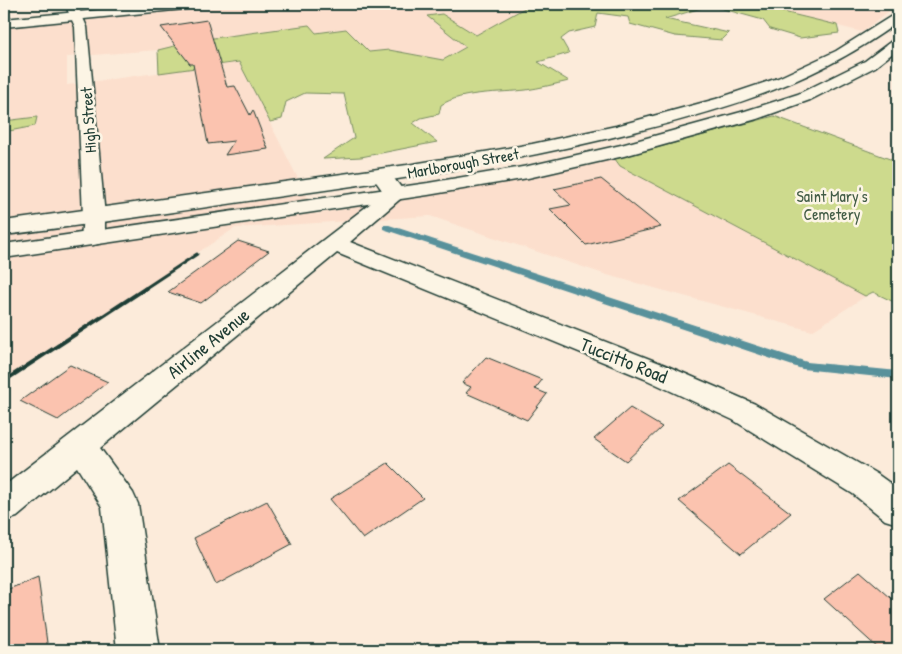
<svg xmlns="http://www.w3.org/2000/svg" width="902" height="654" font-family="'Patrick Hand',sans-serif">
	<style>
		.built { fill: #fcdfcd }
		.green { fill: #cdda8d; stroke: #768c60 }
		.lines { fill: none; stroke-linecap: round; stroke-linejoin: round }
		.stream { fill: #59919b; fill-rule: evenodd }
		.building { fill: #fbc3af; stroke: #1f3d34 }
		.minor-casing { stroke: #1f3d34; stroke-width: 3 }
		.tertiary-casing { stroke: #1f3d34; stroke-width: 3 }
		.trunk-casing { stroke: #1f3d34; stroke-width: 3 }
		.minor { fill: #fcf5e5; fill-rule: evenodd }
		.tertiary { fill: #fcf5e5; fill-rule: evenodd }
		.trunk { fill: #fcf5e5; fill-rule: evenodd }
		.rail-far1 { stroke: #1f3d34; stroke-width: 3 }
		.rail { stroke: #1f3d34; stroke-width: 4 }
		.labels { text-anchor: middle; stroke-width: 5; stroke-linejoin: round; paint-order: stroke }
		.far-street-label { font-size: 16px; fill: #1f3d34; stroke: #fcf5e5 }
		.far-park-label { font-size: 16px; fill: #425c46; stroke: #fcf5e5 }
		.street-label { font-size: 19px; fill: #1f3d34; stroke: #fcf5e5 }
	</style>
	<rect width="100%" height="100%" fill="#fcebda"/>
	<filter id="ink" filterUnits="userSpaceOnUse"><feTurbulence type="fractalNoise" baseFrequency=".02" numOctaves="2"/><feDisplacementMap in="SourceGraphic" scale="10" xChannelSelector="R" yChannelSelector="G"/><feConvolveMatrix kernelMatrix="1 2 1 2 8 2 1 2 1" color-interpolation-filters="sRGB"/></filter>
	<g filter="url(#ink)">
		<path class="built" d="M 130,4 L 532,4 L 476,35 L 442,14 L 428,16 L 466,47 L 443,60 L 389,50 L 369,52 L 346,29 L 315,33 L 199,40 L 158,50 L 67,57 L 67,85 L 239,62 L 316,214 L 615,159 L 620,166 L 866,296 L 812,331 L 607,275 L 430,216 L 235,228 L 4,381 L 4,132 L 35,126 L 37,117 L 4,121 L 4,25 L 101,16 L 97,7 Z
			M 750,4 L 898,4 L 862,32 Z"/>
		<path class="green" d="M 532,4 L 693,4 L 701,8 L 665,19 L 729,33 L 722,40 L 675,36 L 630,24 L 628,17 L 598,13 L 595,27 L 569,33 L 561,39 L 569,53 L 538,62 L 569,81 C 555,84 540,88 526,90 C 501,93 462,91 441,105 L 439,114 L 421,118 L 413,123 L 437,142 L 361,157 L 323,159 L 354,138 L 344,94 L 305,93 L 286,102 L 282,119 L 270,122 L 239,62 L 159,73 L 158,50 L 199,40 L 309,25 L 316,33 L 346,29 L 369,52 L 389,50 L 443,60 L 466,47 L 427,16 L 442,14 L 476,35 Z
			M 705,4 L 750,4 L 837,25 L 839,33 L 800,38 L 770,29 L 763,20 Z
			M 774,116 L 898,162 L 898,304 L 873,292 L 865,296 L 620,166 L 615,159 Z
			M 37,117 L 35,126 L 4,132 L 4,121 Z"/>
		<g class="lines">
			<path class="stream" d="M 383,225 L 389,225 L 807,362 L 898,371 L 898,379 L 802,369 L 383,229 Z"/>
		</g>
		<path class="building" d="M 207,20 L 227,87 L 235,86 L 250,115 L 253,110 L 268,149 L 225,155 L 234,141 L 208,144 L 193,64 L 190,64 L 161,27 Z
			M 601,179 L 661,227 L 586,245 L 550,209 L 571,205 L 554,189 Z
			M 238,241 L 269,251 L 201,303 L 168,292 Z
			M 486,357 L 542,380 L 535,389 L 547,394 L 527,420 L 466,393 L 471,387 L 462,383 Z
			M 70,365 L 108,382 L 58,420 L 20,401 Z
			M 630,408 L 662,427 L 626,461 L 594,439 Z
			M 388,463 L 423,498 L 363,539 L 330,499 Z
			M 728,465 L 791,513 L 741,554 L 679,501 Z
			M 267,501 L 292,544 L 216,585 L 194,538 Z
			M 860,571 L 898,604 L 898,650 L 880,650 L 824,599 Z
			M 38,577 L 48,650 L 4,650 L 4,591 Z"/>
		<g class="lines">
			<defs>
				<path id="minor" d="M 160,4 L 200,4 L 194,8 L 4,27 L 4,19 Z
					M 382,170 L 389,172 L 406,194 L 350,242 L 665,365 L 755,404 L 877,474 L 898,489 L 898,524 L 885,520 L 853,494 L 733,420 L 645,379 L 337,253 L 100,448 L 133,493 L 138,504 L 160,650 L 117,650 L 102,507 L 77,467 L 17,517 L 4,521 L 4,486 L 384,193 L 372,176 L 375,172 Z"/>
				<path id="tertiary" d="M 65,4 L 77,4 L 87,27 L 105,216 L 105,238 L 101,243 L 93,245 L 85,243 L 81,238 L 83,216 L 75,27 Z"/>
				<path id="trunk" d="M 898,12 L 898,22 C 818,81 734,107 638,131 C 528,159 416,177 304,193 C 204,207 104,223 4,235 L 4,221 L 407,165 L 532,144 L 616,126 L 716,99 L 778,78 L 836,51 Z
					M 898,39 L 898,49 L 875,67 L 810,100 L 757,119 L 624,156 L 528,178 L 428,195 L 4,258 L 4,244 L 428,183 L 528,166 L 621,145 L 745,111 L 798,94 L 865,61 L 893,40 Z"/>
			</defs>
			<use href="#minor" class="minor-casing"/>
			<use href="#tertiary" class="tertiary-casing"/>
			<use href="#trunk" class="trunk-casing"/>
			<use href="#minor" class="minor"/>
			<use href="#tertiary" class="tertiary"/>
			<use href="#trunk" class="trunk"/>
			<path class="rail-far1" d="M 144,289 L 197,254"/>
			<path class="rail" d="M 4,381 L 146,288"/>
		</g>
	</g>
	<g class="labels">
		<g class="far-street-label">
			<text transform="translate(88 120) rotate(-94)" y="6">High Street</text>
			<text transform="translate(463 163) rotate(-10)" y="6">Marlborough Street</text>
		</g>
		<g class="far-park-label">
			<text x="832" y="202">Saint Mary's<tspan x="832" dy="18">Cemetery</tspan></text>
		</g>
		<g class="street-label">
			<text transform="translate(208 343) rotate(-39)" y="7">Airline Avenue</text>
			<text transform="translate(624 360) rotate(22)" y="7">Tuccitto Road</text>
		</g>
	</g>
	<rect width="902" height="654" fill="none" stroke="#fcf5e5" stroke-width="20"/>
	<rect x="10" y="10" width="882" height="634" fill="none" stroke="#1f3d34" stroke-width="2" filter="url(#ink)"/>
</svg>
